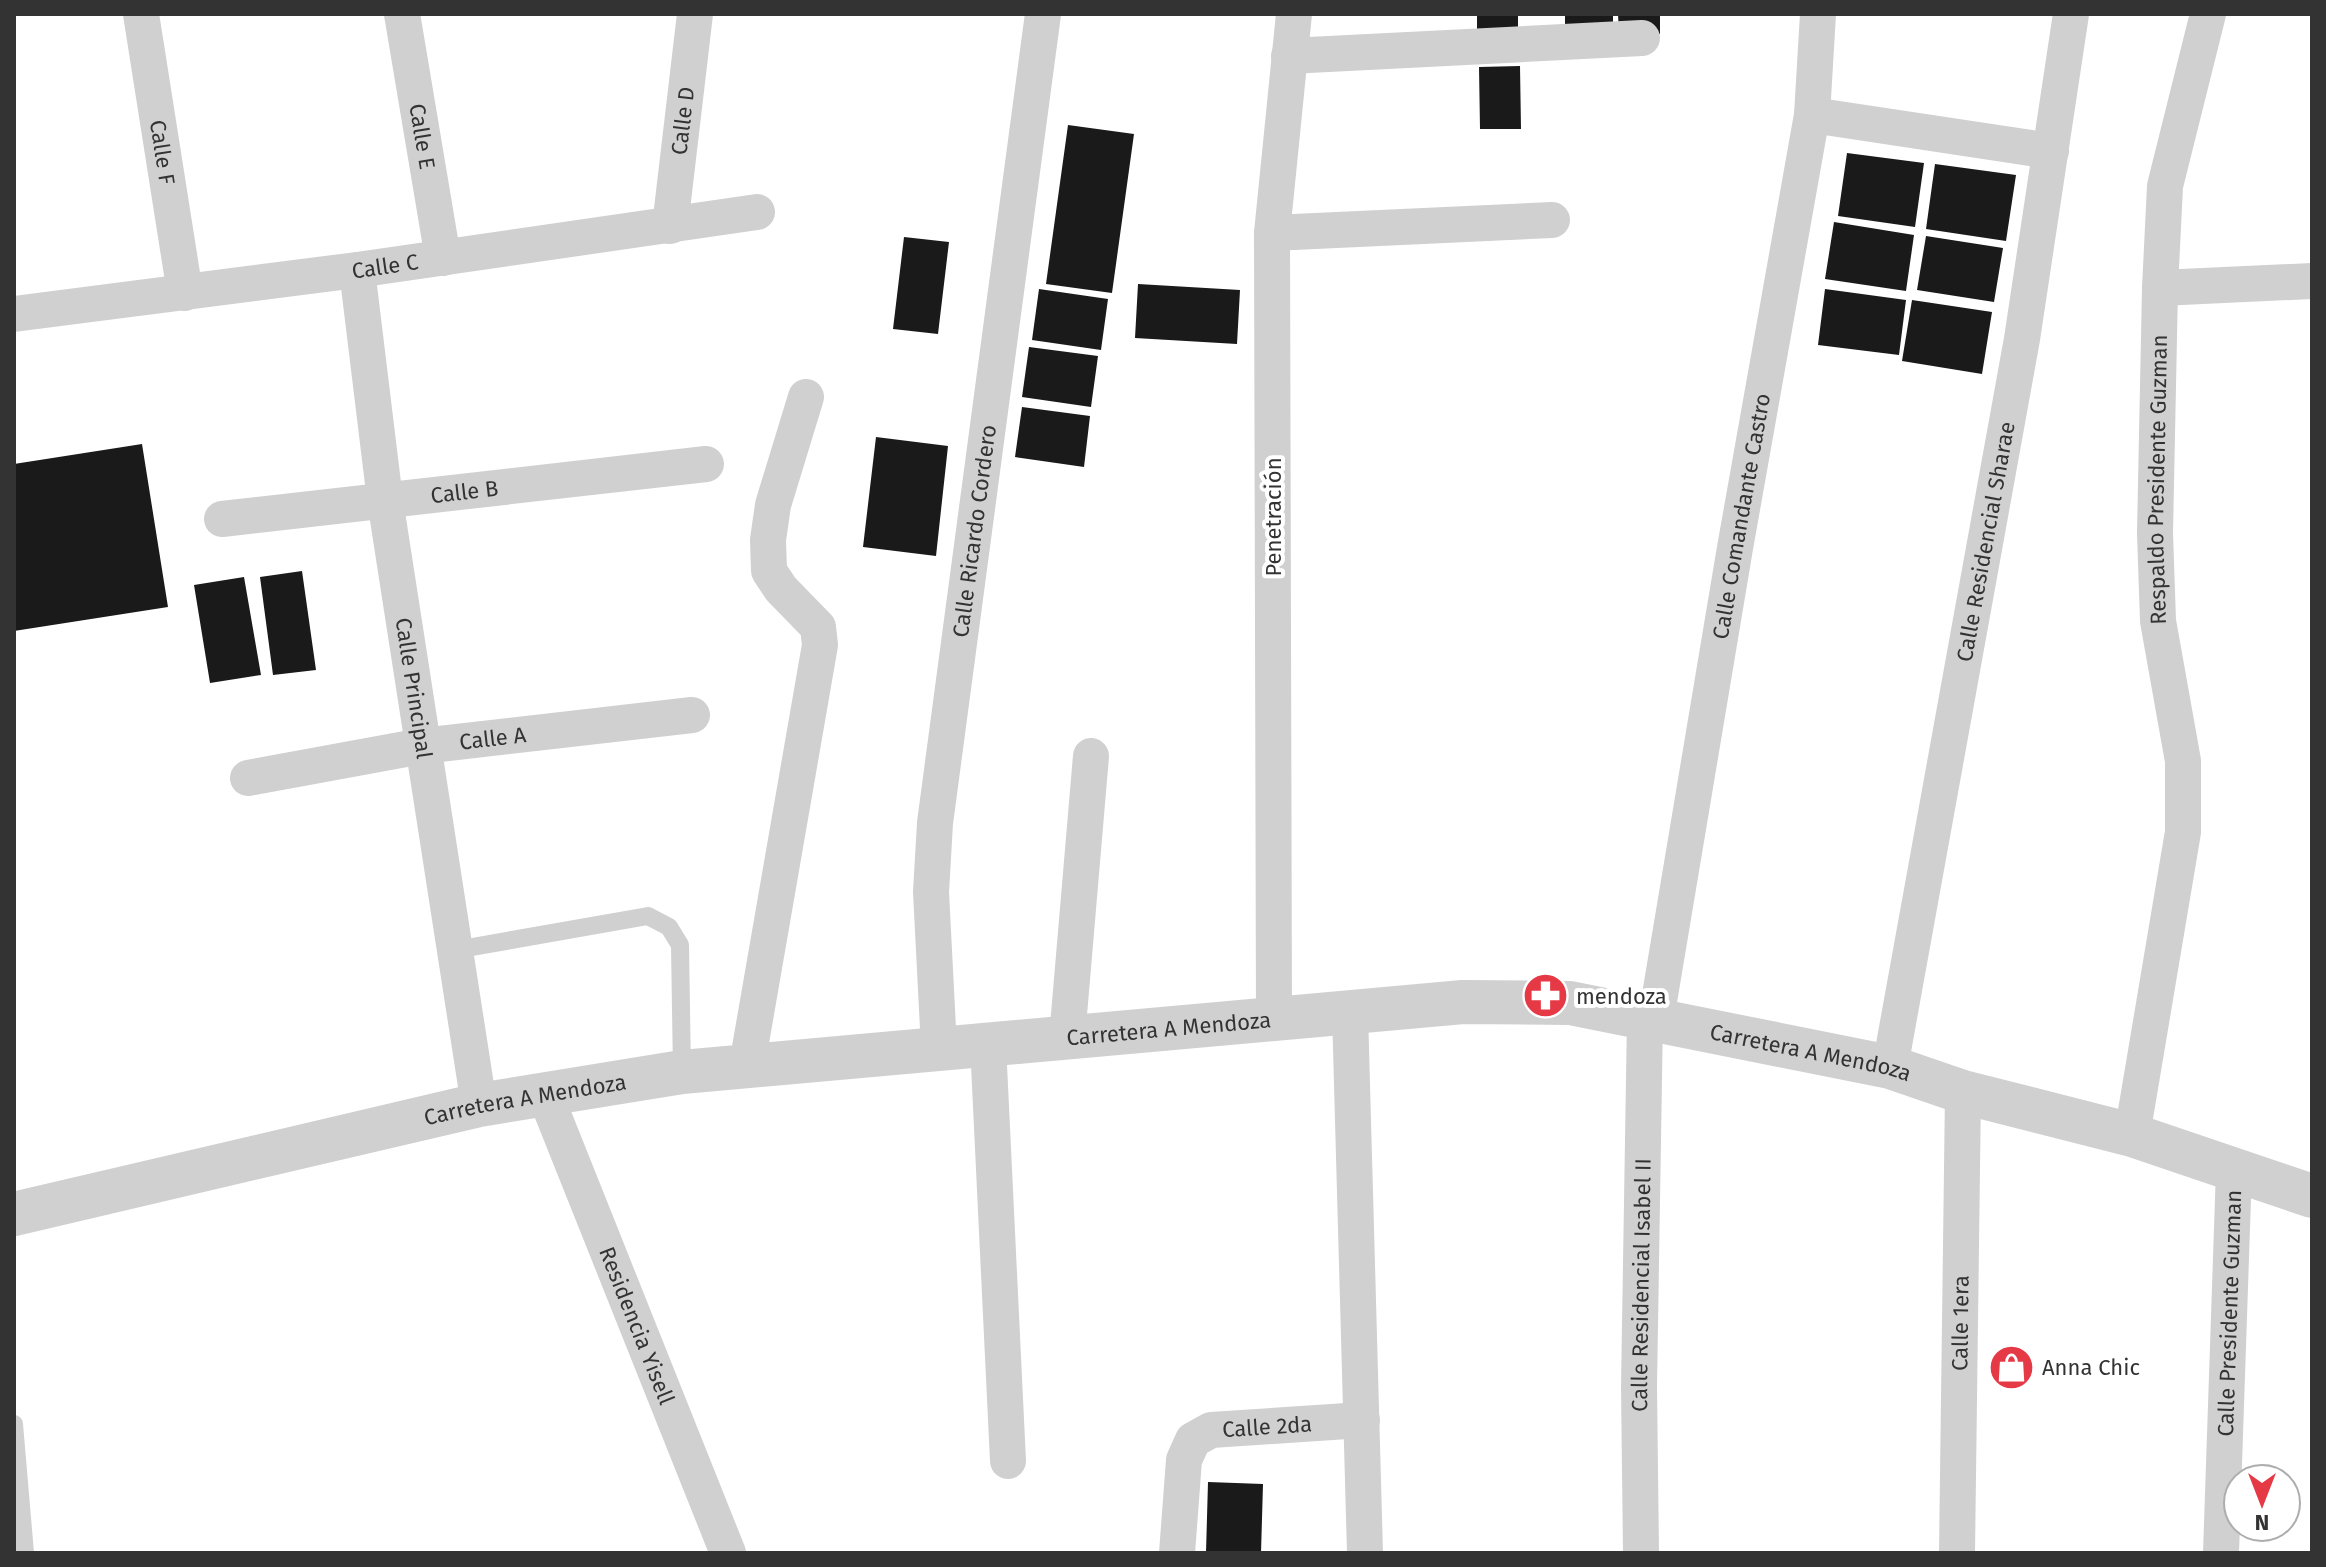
<svg xmlns="http://www.w3.org/2000/svg" width="2326" height="1567" font-family="'Fira Sans',sans-serif">
	<style>
		.building { fill: #1a1a1a }
		.lines { fill: none; stroke-linecap: round; stroke-linejoin: round }
		.service { stroke: #d0d0d0; stroke-width: 18 }
		.minor { stroke: #d0d0d0; stroke-width: 36 }
		.tertiary { stroke: #d0d0d0; stroke-width: 44 }
		.labels { text-anchor: middle; stroke-width: 8; stroke-linejoin: round; paint-order: stroke }
		.street-label { font-size: 22px; fill: #333; stroke: #fff }
		.poi-label { font-size: 22px; fill: #333; stroke: #fff; text-anchor: start }
	</style>
	<rect width="100%" height="100%" fill="#fff"/>
	<path class="building" d="M 1477,14 L 1518,14 L 1518,35 L 1477,35 Z
		M 1565,14 L 1613,14 L 1613,37 L 1565,38 Z
		M 1618,14 L 1660,14 L 1660,34 L 1619,34 Z
		M 1520,66 L 1521,129 L 1480,129 L 1479,67 Z
		M 1068,125 L 1134,134 L 1112,293 L 1046,284 Z
		M 1847,153 L 1924,163 L 1915,227 L 1838,216 Z
		M 1935,164 L 2016,175 L 2006,241 L 1926,229 Z
		M 1834,222 L 1914,235 L 1906,291 L 1825,279 Z
		M 1926,236 L 2003,248 L 1994,302 L 1917,290 Z
		M 904,237 L 949,242 L 938,334 L 893,329 Z
		M 1138,284 L 1240,290 L 1237,344 L 1135,338 Z
		M 1039,289 L 1108,299 L 1101,350 L 1032,340 Z
		M 1825,289 L 1906,300 L 1899,355 L 1818,345 Z
		M 1912,300 L 1992,312 L 1982,374 L 1902,361 Z
		M 1029,347 L 1098,356 L 1091,407 L 1022,397 Z
		M 1022,407 L 1090,416 L 1084,467 L 1015,457 Z
		M 876,437 L 948,446 L 936,556 L 863,547 Z
		M 142,444 L 168,607 L 14,631 L 14,464 Z
		M 302,571 L 316,670 L 273,675 L 260,577 Z
		M 244,577 L 261,675 L 210,683 L 194,585 Z
		M 1208,1482 L 1263,1484 L 1261,1553 L 1206,1553 Z"/>
	<g class="lines">
		<path class="service" d="M 455,950 L 648,916 L 669,927 L 680,945 L 682,1072
			M 14,1424 L 25,1553"/>
		<g class="minor">
			<path id="s1" d="M 141,14 L 185,293"/>
			<path id="s2" d="M 402,14 L 443,258"/>
			<path d="M 1289,56 L 1642,38"/>
			<path d="M 1812,115 L 2051,151"/>
			<path id="s3" d="M 670,226 L 695,14"/>
			<path d="M 1272,233 L 1552,220"/>
			<path id="s4" d="M 357,270 L 385,500 L 479,1105"/>
			<path d="M 2160,288 L 2312,281"/>
			<path id="s5" d="M 14,314 L 357,270 L 757,212"/>
			<path id="s6" d="M 222,519 L 706,464"/>
			<path id="s7" d="M 248,778 L 422,746 L 692,715"/>
			<path d="M 1350,1012 L 1365,1553"/>
			<path id="s8" d="M 1656,1019 L 1735,548 L 1812,115 L 1818,14"/>
			<path d="M 1274,1021 L 1272,233 L 1294,14"/>
			<path d="M 1067,1038 L 1091,756"/>
			<path d="M 988,1044 L 1008,1461"/>
			<path id="s9" d="M 939,1048 L 931,892 L 935,823 L 1043,14"/>
			<path d="M 747,1065 L 820,645 L 818,627 L 781,589 L 769,571 L 768,540 L 773,505 L 806,397"/>
			<path id="s10" d="M 1890,1067 L 2022,339 L 2071,14"/>
			<path id="s11" d="M 546,1097 L 728,1553"/>
			<path id="s12" d="M 2132,1135 L 2183,832 L 2183,761 L 2158,621 L 2155,533 L 2160,288 L 2165,186 L 2208,14"/>
			<path id="s13" d="M 1177,1553 L 1184,1460 L 1193,1440 L 1211,1430 L 1362,1420"/>
			<path id="s14" d="M 1641,1553 L 1639,1387 L 1645,1017"/>
			<path id="s15" d="M 1957,1553 L 1963,1092"/>
			<path id="s16" d="M 2221,1553 L 2234,1169"/>
		</g>
		<path class="tertiary" id="s17" d="M 14,1214 L 479,1105 L 682,1072 L 1463,1002 L 1570,1003 L 1890,1067 L 1963,1092 L 2132,1135 L 2312,1196"/>
	</g>
	<defs>
		<symbol id="pharmacy-disc" viewBox="-11 -11 22 22"><circle r="9.5" fill="#e63946" stroke="#fff"/><path d="M-2-6h4v4h4v4h-4v4h-4v-4h-4v-4h4Z" fill="#fff"/></symbol>
		<symbol id="shop-disc" viewBox="-11 -11 22 22"><circle r="9.5" fill="#e63946" stroke="#fff"/><path d="M-5-2.5h2.3a2.7 3.5 0 0 1 5.4 0H5L5.5 6h-11ZM-1.5-2.5h3a1.5 2.3 0 0 0-3 0Z" fill="#fff"/></symbol>
	</defs>
	<g fill-rule="evenodd">
		<use href="#pharmacy-disc" x="1520" y="970" width="51" height="51"/>
		<use href="#shop-disc" x="1986" y="1342" width="51" height="51"/>
	</g>
	<g class="labels">
		<g class="street-label">
			<text dy="8" stroke="none"><textPath href="#s3" startOffset="106">Calle D</textPath></text>
			<text dy="8" stroke="none"><textPath href="#s2" startOffset="124">Calle E</textPath></text>
			<text dy="8" stroke="none"><textPath href="#s1" startOffset="140">Calle F</textPath></text>
			<text dy="8" stroke="none"><textPath href="#s5" startOffset="374">Calle C</textPath></text>
			<text dy="8" stroke="none"><textPath href="#s12" startOffset="662">Respaldo Presidente Guzman</textPath></text>
			<text dy="8" stroke="none"><textPath href="#s6" startOffset="244">Calle B</textPath></text>
			<text transform="translate(1273 517) rotate(-90)" y="8">Penetración</text>
			<text dy="8" stroke="none"><textPath href="#s8" startOffset="510">Calle Comandante Castro</textPath></text>
			<text dy="8" stroke="none"><textPath href="#s9" startOffset="520">Calle Ricardo Cordero</textPath></text>
			<text dy="8" stroke="none"><textPath href="#s10" startOffset="534">Calle Residencial Sharae</textPath></text>
			<text dy="8" stroke="none"><textPath href="#s4" startOffset="422">Calle Principal</textPath></text>
			<text dy="8" stroke="none"><textPath href="#s7" startOffset="248">Calle A</textPath></text>
			<text dy="8" stroke="none"><textPath href="#s17" startOffset="1172">Carretera A Mendoza</textPath></text>
			<text dy="8" stroke="none"><textPath href="#s17" startOffset="1820">Carretera A Mendoza</textPath></text>
			<text dy="8" stroke="none"><textPath href="#s17" startOffset="524">Carretera A Mendoza</textPath></text>
			<text dy="8" stroke="none"><textPath href="#s14" startOffset="268">Calle Residencial Isabel II</textPath></text>
			<text dy="8" stroke="none"><textPath href="#s16" startOffset="240">Calle Presidente Guzman</textPath></text>
			<text dy="8" stroke="none"><textPath href="#s15" startOffset="230">Calle 1era</textPath></text>
			<text dy="8" stroke="none"><textPath href="#s11" startOffset="246">Residencia Yisell</textPath></text>
			<text dy="8" stroke="none"><textPath href="#s13" startOffset="192">Calle 2da</textPath></text>
		</g>
		<g class="poi-label">
			<text x="1576" y="1004">mendoza</text>
			<text x="2042" y="1375">Anna Chic</text>
		</g>
	</g>
	<rect width="2326" height="1567" fill="none" stroke="#333333" stroke-width="32"/>
	<g transform="translate(2262 1503) rotate(180)"><circle r="38" fill="#ffffff" stroke="#adadad" stroke-width="2"/>
	<path d="M0-6L14 30L0 20L-14 30Z" fill="#e63946"/>
	<text y="-12" font-size="22" font-weight="bold" text-anchor="middle" fill="#333333">N</text>
	</g>
</svg>
